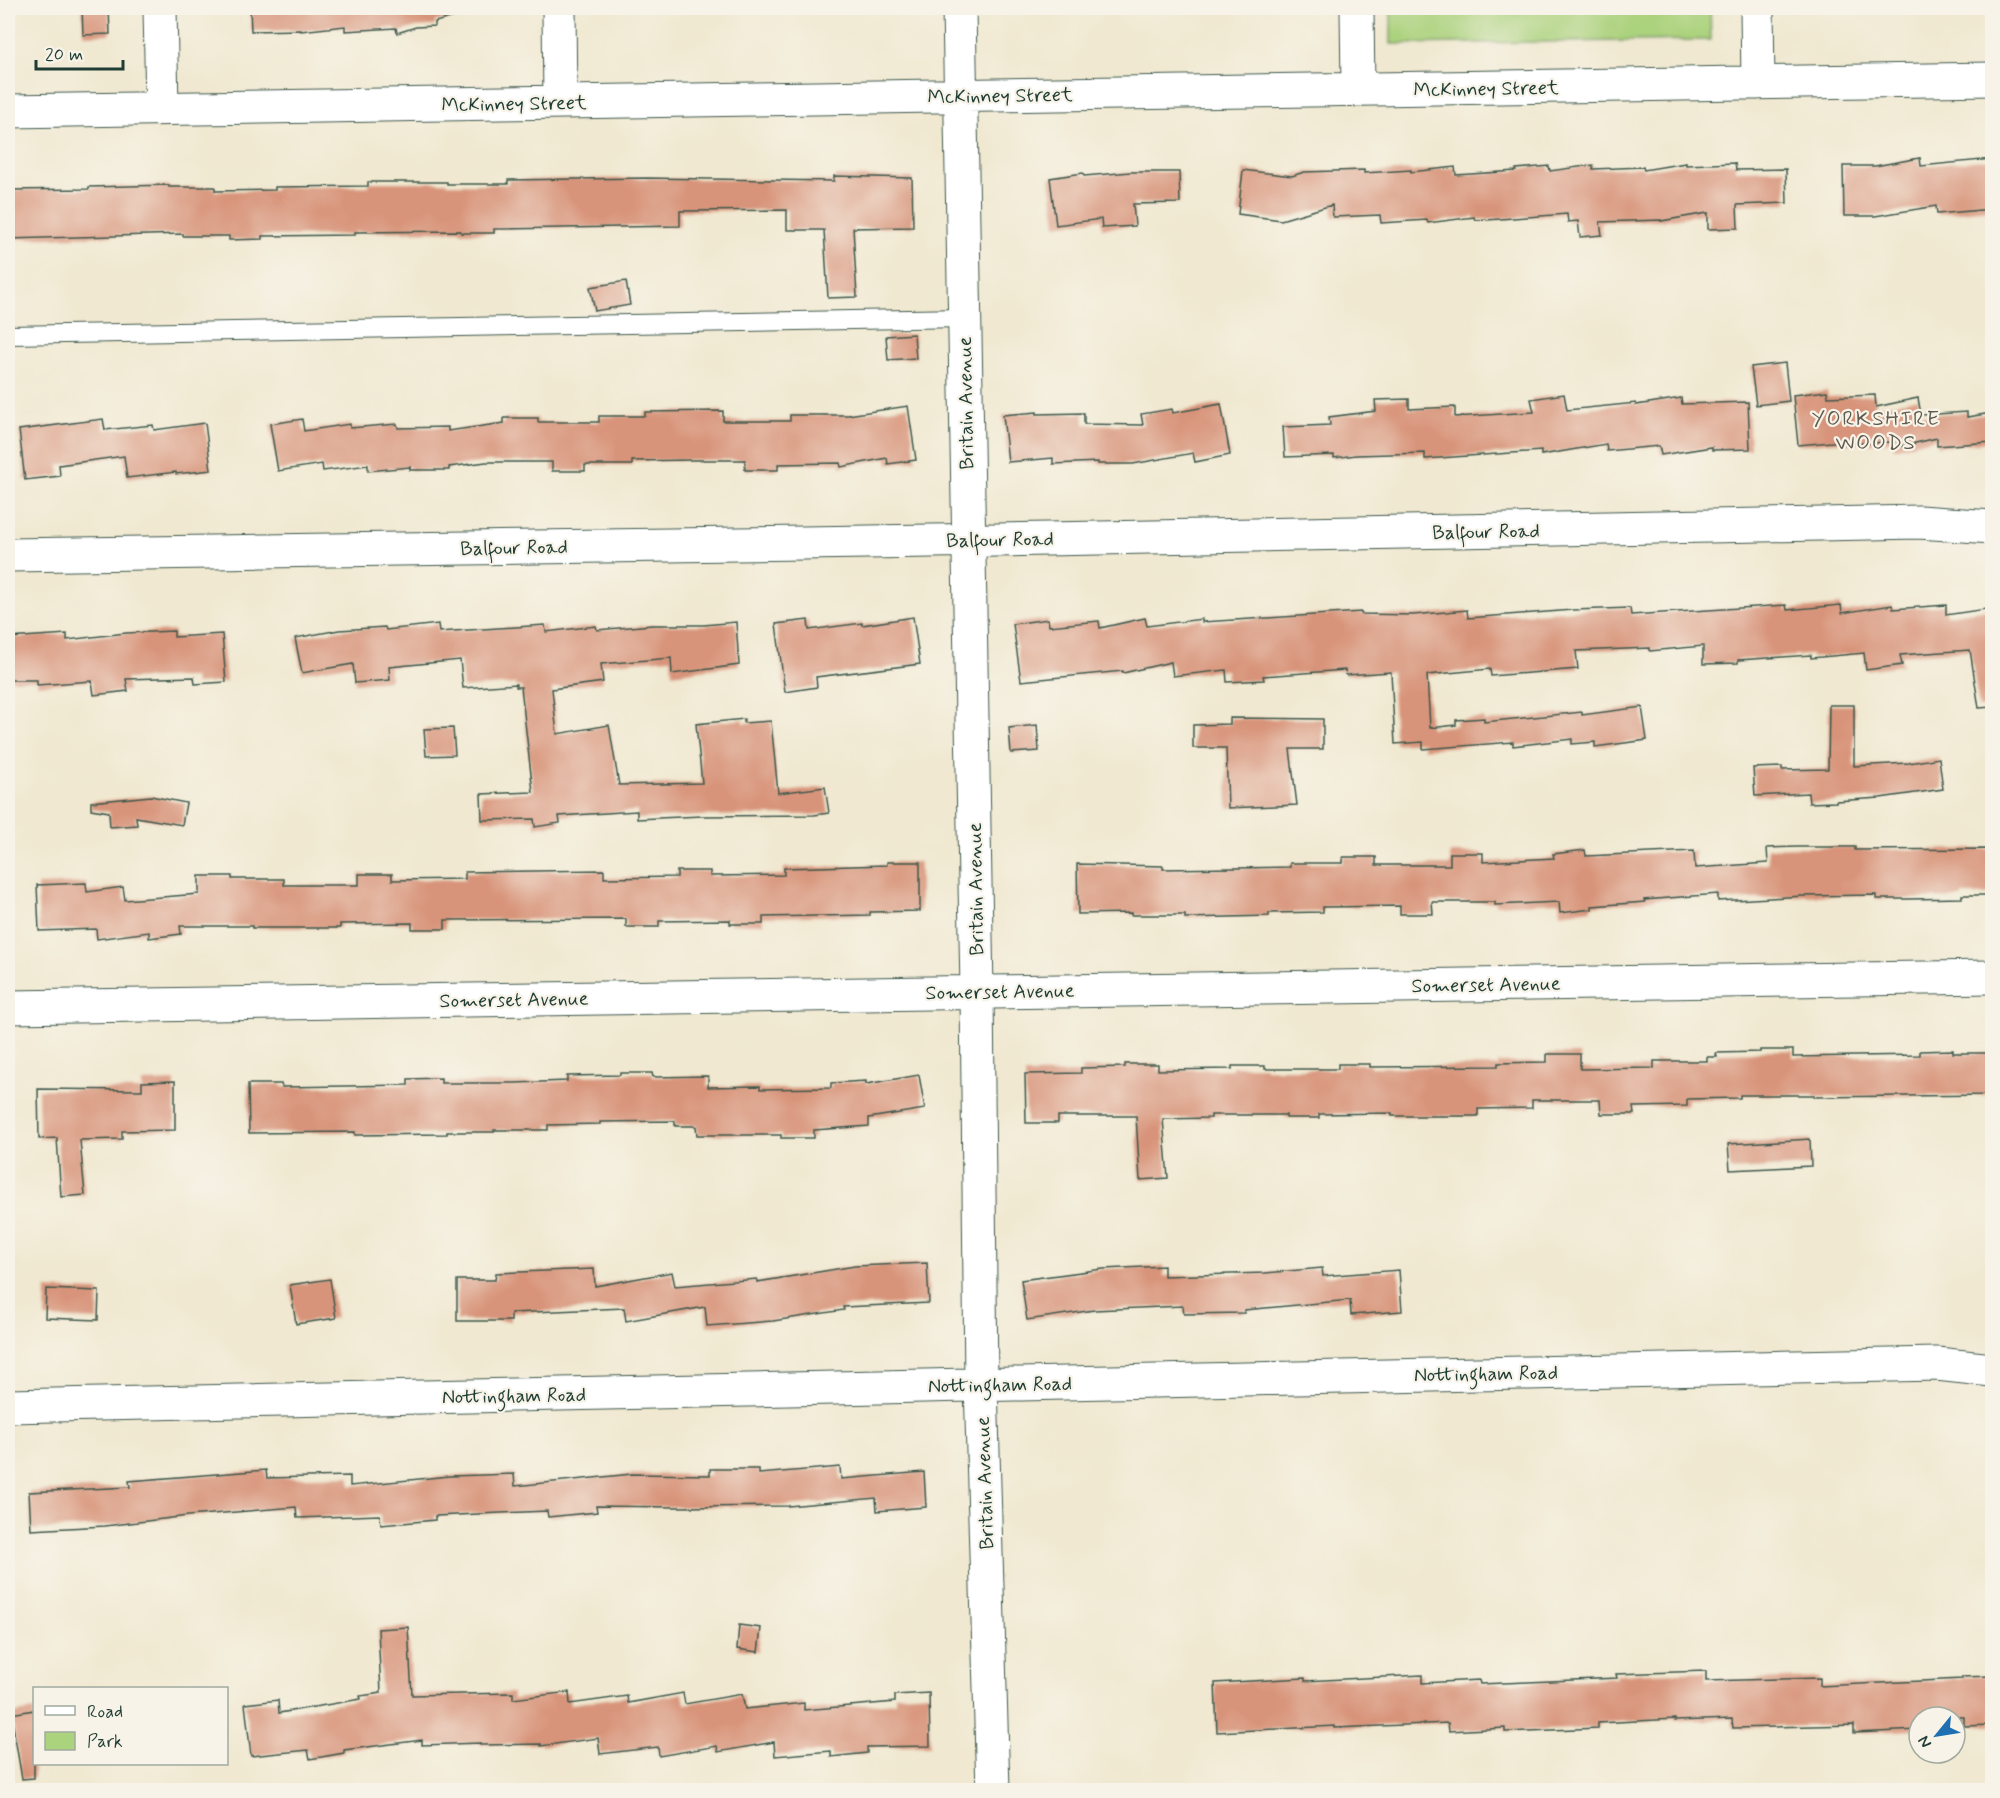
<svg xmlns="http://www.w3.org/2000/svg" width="2000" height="1798" font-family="Mynerve,sans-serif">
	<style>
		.green { fill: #abd27d; stroke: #658858; stroke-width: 1.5 }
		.building { fill: #d8947a }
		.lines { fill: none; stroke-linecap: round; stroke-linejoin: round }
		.service-casing { stroke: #3e574b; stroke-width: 20 }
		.minor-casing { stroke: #3e574b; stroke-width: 35 }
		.service { stroke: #fff; stroke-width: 18 }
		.minor { stroke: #fff; stroke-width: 33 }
		.labels { text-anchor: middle; stroke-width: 4.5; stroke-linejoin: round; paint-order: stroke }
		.street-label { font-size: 20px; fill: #1f3d34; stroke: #f7f3e8 }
		.neighbourhood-label { font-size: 21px; letter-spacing: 1.5px; fill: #605b4c; stroke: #f7f3e8 }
	</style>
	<rect width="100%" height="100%" fill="#f7f3e8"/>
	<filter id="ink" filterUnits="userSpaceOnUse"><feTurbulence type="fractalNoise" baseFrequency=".0167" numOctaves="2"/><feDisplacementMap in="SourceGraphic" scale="12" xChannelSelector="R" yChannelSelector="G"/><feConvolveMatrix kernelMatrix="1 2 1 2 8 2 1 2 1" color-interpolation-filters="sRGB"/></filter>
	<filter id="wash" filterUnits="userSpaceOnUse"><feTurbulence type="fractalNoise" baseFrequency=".008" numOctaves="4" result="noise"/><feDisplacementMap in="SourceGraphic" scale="24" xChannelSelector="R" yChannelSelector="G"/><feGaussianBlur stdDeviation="1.35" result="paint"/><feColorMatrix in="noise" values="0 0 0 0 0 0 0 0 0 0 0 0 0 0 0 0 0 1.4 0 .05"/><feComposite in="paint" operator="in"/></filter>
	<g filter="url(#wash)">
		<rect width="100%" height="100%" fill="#f0e8d0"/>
		<path class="green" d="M 1391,8 L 1710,8 L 1711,40 L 1391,44 Z"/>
		<g id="blocks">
			<path class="building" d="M 82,8 L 109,8 L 110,34 L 83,35 Z
				M 250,8 L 461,8 L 462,15 L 435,22 L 435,26 L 416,27 L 397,33 L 396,28 L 345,31 L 345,26 L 301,31 L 301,30 L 251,31 Z
				M 1920,158 L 1921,166 L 1992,159 L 1992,209 L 1937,214 L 1936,206 L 1875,216 L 1844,216 L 1843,166 L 1875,166 Z
				M 1686,163 L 1686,165 L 1735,163 L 1736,170 L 1786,169 L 1787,203 L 1737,205 L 1738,228 L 1708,229 L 1708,213 L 1661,221 L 1661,220 L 1600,222 L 1602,235 L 1580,237 L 1578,221 L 1568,222 L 1567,214 L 1487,220 L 1486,219 L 1475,220 L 1474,217 L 1428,223 L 1427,220 L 1381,223 L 1380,215 L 1333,217 L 1332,205 L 1281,220 L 1238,214 L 1243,170 L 1292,176 L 1304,172 L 1364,170 L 1364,173 L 1411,170 L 1411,172 L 1455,167 L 1456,175 L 1516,171 L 1516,169 L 1549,166 L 1550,171 L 1593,165 L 1593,169 L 1643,167 L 1644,170 Z
				M 1131,172 L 1179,172 L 1180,203 L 1133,204 L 1135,226 L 1102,228 L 1101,219 L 1056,225 L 1050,178 L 1083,173 L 1084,176 Z
				M 834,176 L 912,178 L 913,227 L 853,228 L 857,297 L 828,298 L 824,230 L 787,230 L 787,210 L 680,211 L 680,226 L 494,229 L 494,233 L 461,233 L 461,231 L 355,232 L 355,235 L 262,236 L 262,239 L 229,240 L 229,236 L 183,236 L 183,234 L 8,239 L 8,190 L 89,189 L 89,187 L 169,185 L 169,187 L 215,187 L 215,191 L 275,190 L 275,187 L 368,186 L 368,182 L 447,182 L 447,184 L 508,184 L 508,180 L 647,178 L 834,181 Z
				M 626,281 L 630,305 L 595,311 L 590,287 Z
				M 914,334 L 916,358 L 888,360 L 886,336 Z
				M 1785,363 L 1789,401 L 1756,405 L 1751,367 Z
				M 1827,391 L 1828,397 L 1875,395 L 1876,407 L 1918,398 L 1921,415 L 1967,412 L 1967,417 L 1992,413 L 1992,442 L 1937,446 L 1937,438 L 1894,448 L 1892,442 L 1843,444 L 1843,441 L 1798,445 L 1793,395 Z
				M 1564,394 L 1567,410 L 1636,403 L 1636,405 L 1681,398 L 1682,404 L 1748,402 L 1750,449 L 1712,450 L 1712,447 L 1661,455 L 1659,446 L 1607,451 L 1606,444 L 1541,455 L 1541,451 L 1425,459 L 1425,453 L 1356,455 L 1334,458 L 1334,455 L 1285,457 L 1283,427 L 1330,425 L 1329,417 L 1376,411 L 1375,400 L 1409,399 L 1409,409 L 1455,407 L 1455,417 L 1534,412 L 1531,399 Z
				M 1221,404 L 1230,455 L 1195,462 L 1193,453 L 1133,464 L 1098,464 L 1098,462 L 1053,464 L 1053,458 L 1008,462 L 1003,415 L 1037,412 L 1037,414 L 1084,413 L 1084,424 L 1143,425 L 1141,414 L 1172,409 L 1173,413 Z
				M 908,406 L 916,460 L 888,464 L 887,458 L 841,467 L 840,463 L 778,464 L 778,470 L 745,470 L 745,460 L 691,460 L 632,461 L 632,465 L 585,465 L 585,471 L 552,471 L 552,462 L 486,462 L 449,467 L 449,470 L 410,470 L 410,467 L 368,471 L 368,465 L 323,471 L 322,464 L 278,471 L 270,424 L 302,419 L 304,431 L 350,424 L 350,428 L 397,424 L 398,428 L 448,427 L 448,431 L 504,423 L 504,418 L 538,418 L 538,422 L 599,422 L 599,416 L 645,416 L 645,412 L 723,411 L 723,421 L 790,421 L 790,415 L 848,415 Z
				M 103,419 L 105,430 L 153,425 L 154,430 L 205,423 L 211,470 L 176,474 L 176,472 L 127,478 L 124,456 L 59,465 L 60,476 L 25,480 L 19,430 Z
				M 1786,605 L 1787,610 L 1841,605 L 1842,613 L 1892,605 L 1893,609 L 1946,605 L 1946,615 L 1992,608 L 1992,707 L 1979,708 L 1970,650 L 1900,655 L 1902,665 L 1866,670 L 1864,653 L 1811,658 L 1811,655 L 1738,660 L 1738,663 L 1703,664 L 1703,646 L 1650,651 L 1650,648 L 1576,651 L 1578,669 L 1491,676 L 1490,669 L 1427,675 L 1430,728 L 1456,725 L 1456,720 L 1484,718 L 1484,722 L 1582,712 L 1582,715 L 1642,707 L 1647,740 L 1595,747 L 1595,742 L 1572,744 L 1572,739 L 1513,746 L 1513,742 L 1423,749 L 1423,742 L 1395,744 L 1391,672 L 1346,675 L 1345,670 L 1263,676 L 1264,680 L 1227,682 L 1226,670 L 1173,676 L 1171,662 L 1123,673 L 1123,671 L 1021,681 L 1013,624 L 1048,619 L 1049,626 L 1099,621 L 1100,628 L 1145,618 L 1147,626 L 1202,619 L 1202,622 L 1361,612 L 1361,614 L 1413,615 L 1467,610 L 1468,618 L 1573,610 L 1630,608 L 1631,615 Z
				M 913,617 L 920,664 L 816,677 L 817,687 L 785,692 L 776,624 L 808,620 L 809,630 L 862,623 L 862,625 Z
				M 736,622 L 739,665 L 672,674 L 671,658 L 601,664 L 603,682 L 552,689 L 557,734 L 609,725 L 619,785 L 702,783 L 696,724 L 744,719 L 744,723 L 771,721 L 778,793 L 825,787 L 829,813 L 814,815 L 702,816 L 637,819 L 637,811 L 559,816 L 560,823 L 535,827 L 534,819 L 482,820 L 481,794 L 533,792 L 521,687 L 516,687 L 516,684 L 463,688 L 460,660 L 389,667 L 390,680 L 355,683 L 353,664 L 302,673 L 295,638 L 339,630 L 385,627 L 386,630 L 438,624 L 439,632 L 545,625 L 546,632 L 596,626 L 597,630 L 652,625 L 704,625 Z
				M 174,631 L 174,637 L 222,634 L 226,682 L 195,684 L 194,677 L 126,679 L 128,691 L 94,695 L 92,681 L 37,685 L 37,680 L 8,680 L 8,638 L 67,634 L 67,640 L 126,633 Z
				M 1829,705 L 1854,705 L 1854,766 L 1909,763 L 1939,758 L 1943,789 L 1880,798 L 1836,801 L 1836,802 L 1809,803 L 1808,793 L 1755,796 L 1753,768 L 1782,767 L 1782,770 L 1828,769 Z
				M 1230,718 L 1323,719 L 1323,749 L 1290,749 L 1297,805 L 1228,808 L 1226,748 L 1193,748 L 1193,725 L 1230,724 Z
				M 1037,725 L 1039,751 L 1011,753 L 1009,728 Z
				M 453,728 L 455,755 L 426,756 L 424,729 Z
				M 151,796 L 186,803 L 182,825 L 136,817 L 137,825 L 110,827 L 109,812 L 91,809 L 91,802 Z
				M 1798,847 L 1855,847 L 1855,850 L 1992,849 L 1992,895 L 1962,895 L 1962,898 L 1909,899 L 1876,899 L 1876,895 L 1803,896 L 1718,901 L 1718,894 L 1644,900 L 1645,902 L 1592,906 L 1592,909 L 1560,913 L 1559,902 L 1495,905 L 1495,902 L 1432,902 L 1433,914 L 1400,914 L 1400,906 L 1323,907 L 1323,912 L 1269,913 L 1269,916 L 1185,918 L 1185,915 L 1131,915 L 1131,913 L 1078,914 L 1077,864 L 1163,866 L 1163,869 L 1236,868 L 1290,867 L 1290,863 L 1343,863 L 1343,857 L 1376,857 L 1376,865 L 1450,865 L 1450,853 L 1483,853 L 1483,862 L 1554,858 L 1553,854 L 1585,850 L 1586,856 L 1694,851 L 1695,868 L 1768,863 L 1767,848 Z
				M 887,862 L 920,862 L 920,911 L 870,912 L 870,915 L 763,917 L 763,924 L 730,924 L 730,920 L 659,921 L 659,927 L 626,927 L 626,919 L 445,920 L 445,929 L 412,929 L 412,923 L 340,924 L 340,928 L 252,928 L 252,926 L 180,926 L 181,934 L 149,938 L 149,932 L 97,939 L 96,929 L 39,931 L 37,885 L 86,883 L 87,892 L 123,887 L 125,900 L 199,894 L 199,876 L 232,876 L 232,879 L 284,879 L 284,885 L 359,885 L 359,874 L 392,874 L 392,880 L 465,879 L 465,872 L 604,870 L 604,878 L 677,877 L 677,871 L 710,871 L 710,876 L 784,875 L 784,868 L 887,865 Z
				M 1760,1050 L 1793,1050 L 1793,1057 L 1920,1055 L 1920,1051 L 1953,1050 L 1953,1053 L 1992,1053 L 1992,1095 L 1814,1097 L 1814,1095 L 1740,1095 L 1740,1098 L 1687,1099 L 1687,1106 L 1633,1107 L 1634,1114 L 1601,1114 L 1600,1100 L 1532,1100 L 1532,1108 L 1478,1109 L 1478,1116 L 1392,1116 L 1392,1113 L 1319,1114 L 1319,1118 L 1286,1118 L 1286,1115 L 1211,1115 L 1211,1118 L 1163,1119 L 1168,1178 L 1140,1180 L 1136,1116 L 1058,1116 L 1058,1123 L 1026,1123 L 1025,1074 L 1081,1073 L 1081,1068 L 1125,1067 L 1125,1064 L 1158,1064 L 1158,1070 L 1232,1069 L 1232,1066 L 1265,1066 L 1265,1069 L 1338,1069 L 1338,1064 L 1370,1064 L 1370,1067 L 1498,1066 L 1498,1063 L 1547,1062 L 1547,1054 L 1580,1054 L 1580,1069 L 1654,1068 L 1654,1061 L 1707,1061 L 1707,1057 L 1717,1057 L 1716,1053 L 1760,1052 Z
				M 620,1073 L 652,1073 L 653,1077 L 708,1076 L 708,1087 L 760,1086 L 760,1089 L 831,1088 L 831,1083 L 866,1081 L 866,1084 L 919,1075 L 925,1109 L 869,1118 L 869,1126 L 814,1130 L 814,1138 L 781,1138 L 781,1135 L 697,1135 L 696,1126 L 675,1126 L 675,1121 L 600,1122 L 600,1124 L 548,1125 L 548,1130 L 494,1130 L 494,1132 L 447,1132 L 447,1134 L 355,1135 L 355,1132 L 249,1133 L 248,1084 L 281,1084 L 282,1087 L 408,1085 L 408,1079 L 441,1078 L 441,1083 L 514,1083 L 567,1081 L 567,1076 L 620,1075 Z
				M 175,1081 L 175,1130 L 122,1131 L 122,1139 L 80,1140 L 85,1195 L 61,1197 L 57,1138 L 39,1139 L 38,1089 L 142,1090 L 142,1082 Z
				M 1810,1139 L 1811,1166 L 1730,1170 L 1728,1144 Z
				M 927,1263 L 929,1303 L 843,1307 L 844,1310 L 773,1321 L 707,1326 L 705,1307 L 626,1321 L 624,1308 L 511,1313 L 511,1321 L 457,1321 L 457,1280 L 495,1280 L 496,1273 L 594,1269 L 595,1286 L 672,1272 L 675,1286 L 757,1279 L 757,1282 L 855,1266 Z
				M 1164,1266 L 1164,1276 L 1265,1273 L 1322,1268 L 1323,1276 L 1399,1270 L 1402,1311 L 1351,1315 L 1350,1300 L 1244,1310 L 1244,1313 L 1184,1314 L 1183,1306 L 1094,1310 L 1027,1320 L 1021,1280 L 1103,1269 Z
				M 330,1279 L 336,1318 L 296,1324 L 290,1285 Z
				M 46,1289 L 99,1291 L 98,1320 L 45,1318 Z
				M 840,1467 L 841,1479 L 924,1472 L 926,1507 L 877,1511 L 876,1498 L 788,1506 L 678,1507 L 596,1506 L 597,1512 L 548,1517 L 547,1511 L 435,1516 L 435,1520 L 381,1525 L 380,1515 L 297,1518 L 296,1507 L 188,1516 L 105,1526 L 31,1530 L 29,1492 L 130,1487 L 129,1481 L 266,1470 L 267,1478 L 350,1476 L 350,1486 L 449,1476 L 514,1474 L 515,1486 L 632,1474 L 710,1475 L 710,1469 L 759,1469 L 759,1474 Z
				M 739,1625 L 761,1628 L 758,1652 L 737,1649 Z
				M 408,1627 L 412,1695 L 513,1693 L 513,1699 L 569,1692 L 570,1704 L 627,1696 L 628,1703 L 683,1693 L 685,1704 L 742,1694 L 745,1709 L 804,1703 L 804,1710 L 895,1702 L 895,1695 L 929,1693 L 930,1746 L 867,1747 L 867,1753 L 831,1757 L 831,1751 L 775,1756 L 774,1742 L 718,1752 L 717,1746 L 659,1756 L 658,1747 L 600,1754 L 598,1738 L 541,1746 L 541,1744 L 480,1745 L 480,1743 L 422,1745 L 422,1740 L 344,1750 L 344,1753 L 310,1759 L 308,1750 L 251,1756 L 245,1704 L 278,1700 L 279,1713 L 361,1699 L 360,1696 L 381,1693 L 378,1629 Z
				M 1706,1671 L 1706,1681 L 1820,1678 L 1820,1686 L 1962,1679 L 1962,1677 L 1992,1676 L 1992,1725 L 1964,1726 L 1964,1717 L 1919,1717 L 1919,1730 L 1854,1733 L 1854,1725 L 1733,1728 L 1732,1719 L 1675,1721 L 1675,1719 L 1598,1723 L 1598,1728 L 1505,1732 L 1505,1728 L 1449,1731 L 1448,1723 L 1335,1728 L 1335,1726 L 1217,1732 L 1215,1683 L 1305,1678 L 1305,1681 L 1422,1675 L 1422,1683 L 1479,1680 L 1480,1684 L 1617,1678 L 1616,1674 Z
				M 34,1710 L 34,1778 L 22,1779 L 11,1714 Z"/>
		</g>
	</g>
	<g filter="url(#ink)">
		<use href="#blocks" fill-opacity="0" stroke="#3e574b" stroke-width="1.5"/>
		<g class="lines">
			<defs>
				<path id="service" d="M 8,335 L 964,318"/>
				<path id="minor" d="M 160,8 L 162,108
					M 559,8 L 560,102
					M 959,8 L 977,991 L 981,1384 L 993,1790
					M 1357,8 L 1358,90
					M 1757,8 L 1758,83
					M 8,111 L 1992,79
					M 8,555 L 996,540 L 1919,522 L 1992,527
					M 8,1007 L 1992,977
					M 8,1406 L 1937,1364 L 1992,1370"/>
			</defs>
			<use href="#service" class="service-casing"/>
			<use href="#minor" class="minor-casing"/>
			<use href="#service" class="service"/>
			<use href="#minor" class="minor"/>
		</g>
	</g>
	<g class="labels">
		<g class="street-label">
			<text transform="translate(1486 88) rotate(-1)" y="7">McKinney Street</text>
			<text transform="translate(1000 95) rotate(-1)" y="7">McKinney Street</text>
			<text transform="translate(514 103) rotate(-1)" y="7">McKinney Street</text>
			<text transform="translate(965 403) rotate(-91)" y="7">Britain Avenue</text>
			<text transform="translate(1486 531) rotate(-1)" y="7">Balfour Road</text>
			<text transform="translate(1000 539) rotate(-1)" y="7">Balfour Road</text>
			<text transform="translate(514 547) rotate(-1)" y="7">Balfour Road</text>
			<text transform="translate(975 889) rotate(-91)" y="7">Britain Avenue</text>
			<text transform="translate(1486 984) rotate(-1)" y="7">Somerset Avenue</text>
			<text transform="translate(1000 991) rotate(-1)" y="7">Somerset Avenue</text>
			<text transform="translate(514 999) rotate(-1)" y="7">Somerset Avenue</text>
			<text transform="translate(1486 1373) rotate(-1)" y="7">Nottingham Road</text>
			<text transform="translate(1000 1384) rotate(-1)" y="7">Nottingham Road</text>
			<text transform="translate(514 1395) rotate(-1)" y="7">Nottingham Road</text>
			<text transform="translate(984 1483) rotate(-92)" y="7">Britain Avenue</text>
		</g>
		<g class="neighbourhood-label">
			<text x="1876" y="425">YORKSHIRE<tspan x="1876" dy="24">WOODS</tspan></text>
		</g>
	</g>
	<rect width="2000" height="1798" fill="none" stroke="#f7f3e8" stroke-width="30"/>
	<rect x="33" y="1687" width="195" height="78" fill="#f7f3e8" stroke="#a1aaa0" stroke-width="1.5"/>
	<rect x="45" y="1706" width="30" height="9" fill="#ffffff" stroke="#a1aaa0" stroke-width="1.5"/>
	<text x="87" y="1717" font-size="18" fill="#1f3d34">Road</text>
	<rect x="45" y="1732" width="30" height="18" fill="#abd27d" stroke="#a1aaa0" stroke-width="1.5"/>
	<text x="87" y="1747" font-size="18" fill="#1f3d34">Park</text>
	<g transform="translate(1937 1735) rotate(240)"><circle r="28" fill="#f7f3e8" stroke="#a1aaa0" stroke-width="1.5"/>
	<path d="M0-4.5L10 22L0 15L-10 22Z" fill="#1f6fb2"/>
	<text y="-9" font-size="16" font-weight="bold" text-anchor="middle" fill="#1f3d34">N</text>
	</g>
	<path d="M36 60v9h87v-9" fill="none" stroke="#1f3d34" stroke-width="3"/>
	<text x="45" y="60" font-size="18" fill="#1f3d34" stroke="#f7f3e8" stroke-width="4.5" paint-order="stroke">20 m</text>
</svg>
